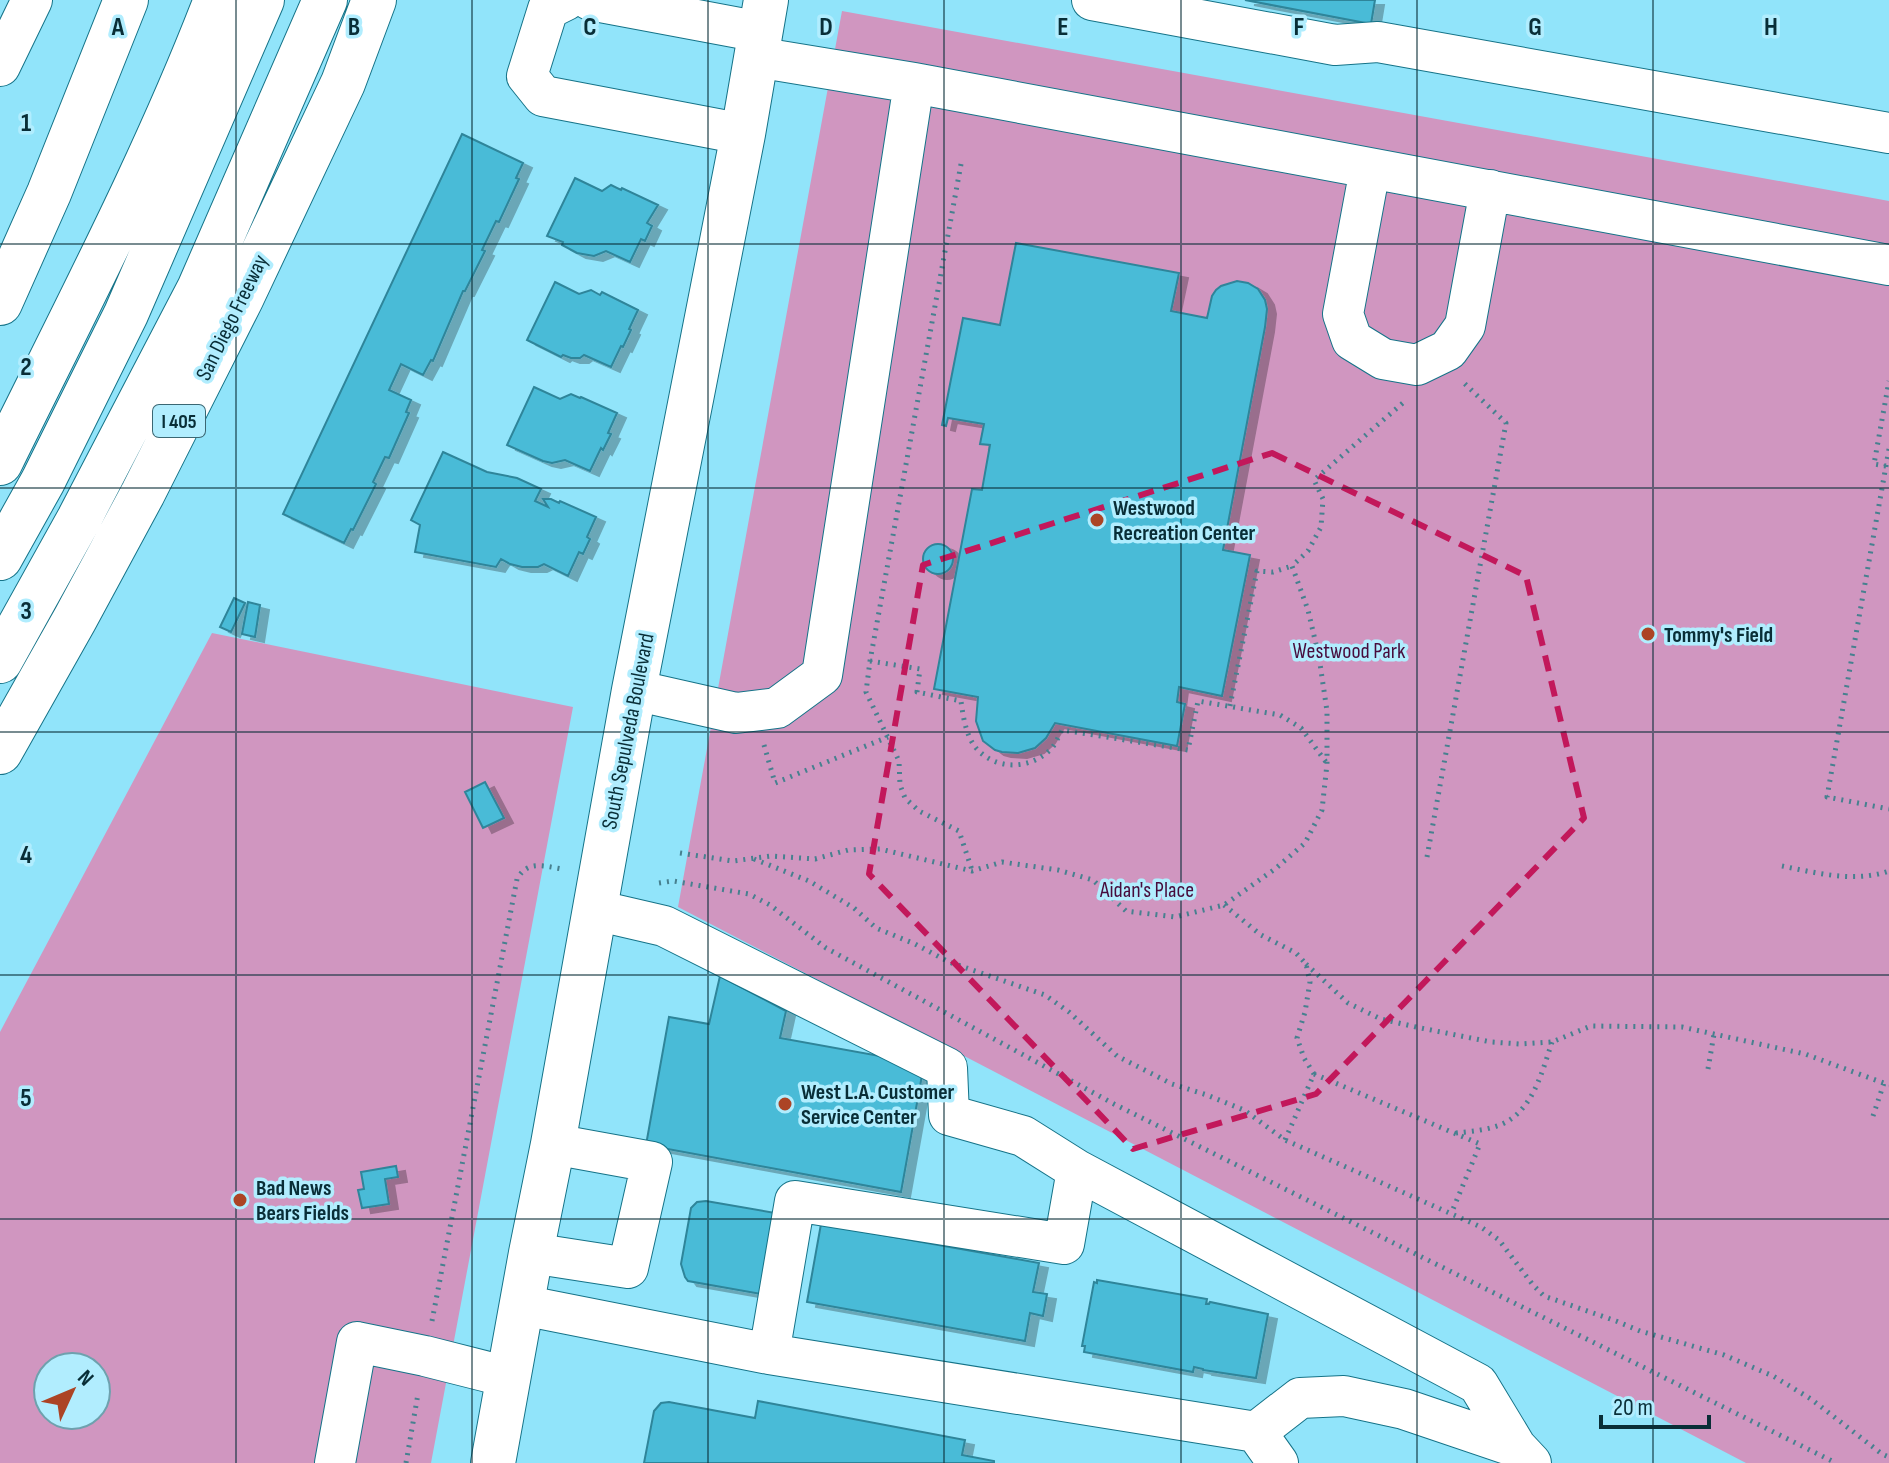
<svg xmlns="http://www.w3.org/2000/svg" width="1889" height="1463" font-family="'Sofia Sans Condensed',sans-serif">
	<style>
		.green { fill: #d096c0; fill-rule: evenodd }
		.building { fill: #4abbd7; stroke: #2f859a; stroke-width: 2; filter: url(#shadow) }
		.lines { fill: none; stroke-linecap: round; stroke-linejoin: round }
		.minor-casing { stroke: #157388; stroke-width: 42 }
		.major-casing { stroke: #157388; stroke-width: 46 }
		.highway-casing { stroke: #157388; stroke-width: 46 }
		.path { stroke: #47808f; stroke-width: 5; stroke-dasharray: 2 6; stroke-linecap: butt }
		.minor { stroke: #fff; stroke-width: 40 }
		.major { stroke: #fff; stroke-width: 44 }
		.highway { stroke: #fff; stroke-width: 44 }
		.marked { fill: none; stroke: #c2185b; stroke-width: 6; stroke-dasharray: 16 10; stroke-linejoin: round }
		.grid { fill: none; stroke: #092e37; stroke-width: 2; stroke-opacity: 0.55 }
		.poi-dot { fill: #ac4425; stroke: #b1edfe; stroke-width: 3 }
		.labels { text-anchor: middle; stroke-width: 7; stroke-linejoin: round; paint-order: stroke }
		.shield { fill: #b1edfe; stroke: #3b6773; stroke-width: 2 }
		.shield-label { font-size: 20px; font-weight: bold; fill: #092e37 }
		.street-label { font-size: 22px; fill: #092e37; stroke: #b1edfe }
		.poi-label { font-size: 22px; font-weight: bold; fill: #092e37; stroke: #b1edfe; text-anchor: start }
		.park-label { font-size: 22px; fill: #470c3c; stroke: #b1edfe }
		.grid-label { font-size: 26px; text-anchor: middle; font-weight: bold; fill: #092e37; stroke: #b1edfe; stroke-width: 7; stroke-linejoin: round; paint-order: stroke }
	</style>
	<defs>
		<filter id="shadow"><feDropShadow dx="9" dy="5" stdDeviation="0" flood-color="#0004"/></filter>
	</defs>
	<rect width="100%" height="100%" fill="#91e4fa"/>
	<path class="green" d="M 842,11 L 1889,201 L 1889,1463 L 1746,1463 L 678,907 Z
		M 212,633 L 573,707 L 431,1463 L 0,1463 L 0,1032 ZM 48,1367 L 96,1367 L 96,1415 L 48,1415 Z"/>
	<path class="building" d="M 1245,0 L 1375,0 L 1371,24 Z
		M 462,134 L 523,163 L 516,178 L 519,179 L 499,222 L 496,221 L 482,250 L 485,251 L 465,291 L 463,291 L 433,361 L 431,360 L 423,375 L 401,364 L 389,390 L 411,400 L 406,412 L 409,413 L 389,458 L 385,457 L 373,482 L 376,484 L 353,530 L 351,529 L 344,543 L 283,514 Z
		M 575,178 L 602,191 L 611,185 L 621,190 L 622,188 L 658,205 L 647,223 L 652,226 L 645,241 L 641,239 L 630,262 L 606,251 L 594,256 L 577,253 L 562,245 L 563,242 L 547,236 Z
		M 1016,243 L 1179,273 L 1171,311 L 1207,318 L 1212,296 L 1216,290 L 1221,286 L 1237,281 L 1248,283 L 1258,289 L 1265,300 L 1267,309 L 1265,327 L 1223,550 L 1250,555 L 1222,696 L 1179,687 L 1177,702 L 1185,704 L 1177,746 L 1055,723 L 1046,738 L 1035,748 L 1018,753 L 1002,752 L 995,750 L 983,741 L 976,721 L 978,697 L 934,689 L 972,489 L 982,490 L 990,445 L 980,444 L 984,424 L 948,418 L 946,426 L 942,425 L 963,318 L 1000,325 Z
		M 555,282 L 579,294 L 591,290 L 600,295 L 602,292 L 638,310 L 629,329 L 631,330 L 623,347 L 621,346 L 611,367 L 584,355 L 580,358 L 571,358 L 563,355 L 561,357 L 527,340 Z
		M 534,387 L 560,399 L 571,394 L 580,398 L 581,397 L 617,413 L 608,433 L 611,434 L 603,450 L 601,448 L 590,471 L 565,460 L 552,463 L 543,461 L 507,445 Z
		M 443,452 L 487,472 L 517,478 L 541,489 L 535,501 L 548,507 L 543,499 L 551,499 L 559,503 L 560,501 L 596,517 L 587,537 L 590,539 L 583,554 L 579,552 L 568,576 L 544,564 L 538,567 L 522,567 L 510,564 L 501,559 L 496,567 L 415,552 L 420,525 L 411,520 Z
		M923 559a15 15 0 1 1 30 0a15 15 0 1 1-30 0Z
		M 234,598 L 245,603 L 231,632 L 220,627 Z
		M 248,602 L 260,605 L 255,637 L 242,634 Z
		M 485,782 L 504,818 L 483,828 L 465,792 Z
		M 720,976 L 786,1011 L 780,1038 L 924,1064 L 901,1192 L 646,1145 L 669,1017 L 709,1024 Z
		M 396,1166 L 398,1177 L 385,1179 L 389,1204 L 362,1208 L 358,1190 L 364,1189 L 361,1172 Z
		M 706,1201 L 781,1214 L 767,1295 L 688,1281 L 685,1277 L 681,1264 L 691,1208 L 697,1202 Z
		M 821,1224 L 1039,1263 L 1033,1292 L 1047,1294 L 1043,1316 L 1030,1313 L 1025,1341 L 807,1302 Z
		M 1097,1280 L 1207,1299 L 1206,1304 L 1209,1304 L 1210,1302 L 1268,1314 L 1256,1378 L 1203,1370 L 1203,1369 L 1194,1367 L 1193,1372 L 1084,1352 L 1085,1346 L 1082,1346 L 1094,1282 L 1097,1283 Z
		M 758,1401 L 965,1440 L 962,1455 L 994,1461 L 994,1463 L 644,1463 L 654,1411 L 661,1403 L 669,1402 L 755,1418 Z"/>
	<g class="lines">
		<defs>
			<path id="minor" d="M 566,0 L 548,9 L 527,76 L 543,96 L 743,134
				M 590,0 L 761,32
				M 1092,0 L 1335,45 L 1378,42 L 1889,133
				M 756,57 L 914,83 L 1889,265
				M 0,66 L 32,0
				M 1370,169 L 1343,314 L 1352,340 L 1383,359 L 1417,365 L 1448,350 L 1465,326 L 1490,190
				M 634,690 L 736,713 L 777,708 L 822,675 L 914,83
				M 595,910 L 664,926 L 947,1068 L 949,1115 L 1023,1136 L 1077,1170 L 1478,1384 L 1516,1447 L 1531,1463
				M 531,1253 L 628,1268 L 652,1162 L 553,1144
				M 522,1305 L 769,1354 L 795,1201 L 1064,1244 L 1077,1170
				M 769,1354 L 1256,1432 L 1278,1463
				M 1256,1432 L 1300,1398 L 1344,1396 L 1404,1409 L 1516,1447
				M 335,1463 L 357,1342 L 425,1356 L 508,1377"/>
			<path id="major" d="M 493,1463 L 531,1253 L 553,1144 L 634,690 L 743,134 L 766,0"/>
			<path id="highway" d="M 0,303 L 49,193 L 126,0
				M 0,463 C 75,310 155,159 216,0
				M 0,558 L 43,481 L 126,314 L 262,0
				M 0,661 L 79,519 L 199,289 L 325,0
				M 0,752 L 75,619 L 143,493 L 241,299 L 343,83 L 374,0"/>
		</defs>
		<use href="#minor" class="minor-casing"/>
		<use href="#major" class="major-casing"/>
		<use href="#highway" class="highway-casing"/>
		<path class="path" d="M 961,164 L 870,661 L 866,692 L 899,761 L 900,785 L 905,798 L 919,811 L 959,831 L 972,870
			M 1889,449 L 1827,797 L 1889,809
			M 1886,466 L 1874,464 L 1889,381
			M 870,661 L 920,669 L 917,692 L 961,701 C 963,716 966,736 976,748 C 995,770 1028,770 1049,751 C 1055,746 1058,737 1062,730 L 1188,750 L 1198,701 L 1280,715 L 1301,728 L 1326,762
			M 1230,706 L 1257,571 L 1273,572 L 1292,566
			M 764,745 L 775,783 L 888,737
			M 680,853 L 733,861 L 771,856 L 815,859 L 848,850 L 880,849 L 972,871 L 1002,862 L 1058,870 L 1093,880 L 1126,911 L 1175,917 L 1224,905 L 1275,869 L 1305,843 L 1322,810 L 1327,764 L 1327,711 L 1319,657 L 1308,610 L 1292,566 L 1308,551 L 1321,527 L 1323,499 L 1314,480 L 1404,402
			M 1427,857 L 1506,423 L 1464,383
			M 754,859 L 809,881 L 854,908 L 876,928 L 915,944 L 949,962 L 1045,995 L 1069,1012 L 1117,1056 L 1172,1084 L 1207,1095 L 1244,1110 L 1285,1140 L 1481,1227 L 1499,1240 L 1533,1285 L 1544,1296 L 1616,1321 L 1640,1331 L 1724,1355 L 1773,1376 L 1811,1399 L 1882,1454 L 1889,1457
			M 1782,866 C 1817,873 1854,883 1889,871
			M 659,883 L 673,881 L 749,894 L 770,905 L 826,948 L 1114,1104 L 1836,1463
			M 1224,905 L 1261,935 L 1296,953 L 1306,964 L 1310,982 L 1305,1012 L 1297,1038 L 1304,1058 L 1314,1074 L 1285,1140
			M 1306,964 L 1348,1003 L 1381,1019 L 1416,1027 L 1491,1042 L 1520,1044 L 1552,1042 L 1591,1026 L 1682,1027 L 1805,1054 L 1889,1085
			M 1708,1069 L 1714,1034
			M 1314,1074 L 1480,1144 L 1451,1214
			M 1873,1116 L 1884,1083
			M 1456,1133 C 1473,1131 1496,1130 1511,1119 C 1535,1102 1543,1069 1552,1042
			M 432,1321 L 517,879 C 528,860 543,866 562,869
			M 406,1463 L 418,1394"/>
		<use href="#minor" class="minor"/>
		<use href="#major" class="major"/>
		<use href="#highway" class="highway"/>
	</g>
	<path class="marked" d="M 1272,453 L 1526,576 L 1584,818 L 1316,1094 L 1133,1149 L 869,874 L 923,565 Z"/>
	<path class="grid" d="M 236,0 L 236,1463M 472,0 L 472,1463M 708,0 L 708,1463M 944,0 L 944,1463M 1181,0 L 1181,1463M 1417,0 L 1417,1463M 1653,0 L 1653,1463M 0,244 L 1889,244M 0,488 L 1889,488M 0,732 L 1889,732M 0,975 L 1889,975M 0,1219 L 1889,1219"/>
	<g class="poi-dot">
		<circle cx="1097" cy="520" r="8"/>
		<circle cx="1648" cy="634" r="8"/>
		<circle cx="785" cy="1104" r="8"/>
		<circle cx="240" cy="1200" r="8"/>
	</g>
	<g class="labels">
		<rect class="shield" x="153" y="405" width="52" height="32" rx="6"/>
		<g class="shield-label">
			<text x="179" y="428">I 405</text>
		</g>
		<g class="street-label">
			<text transform="translate(231 317) rotate(-64)" y="8">San Diego Freeway</text>
			<text transform="translate(627 731) rotate(-79)" y="8">South Sepulveda Boulevard</text>
		</g>
		<g class="poi-label">
			<text x="1113" y="515">Westwood<tspan x="1113" dy="25">Recreation Center</tspan></text>
			<text x="1664" y="642">Tommy's Field</text>
			<text x="801" y="1099">West L.A. Customer<tspan x="801" dy="25">Service Center</tspan></text>
			<text x="256" y="1195">Bad News<tspan x="256" dy="25">Bears Fields</tspan></text>
		</g>
		<g class="park-label">
			<text x="1349" y="658">Westwood Park</text>
			<text x="1147" y="897">Aidan's Place</text>
		</g>
	</g>
	<g class="grid-label">
		<text x="118" y="35">A</text>
		<text x="354" y="35">B</text>
		<text x="590" y="35">C</text>
		<text x="826" y="35">D</text>
		<text x="1063" y="35">E</text>
		<text x="1299" y="35">F</text>
		<text x="1535" y="35">G</text>
		<text x="1771" y="35">H</text>
		<text x="26" y="131">1</text>
		<text x="26" y="375">2</text>
		<text x="26" y="619">3</text>
		<text x="26" y="863">4</text>
		<text x="26" y="1106">5</text>
	</g>
	<g transform="translate(72 1391) rotate(46)"><circle r="38" fill="#b1edfe" stroke="#6ea1ae" stroke-width="2"/>
	<path d="M0-6L14 30L0 20L-14 30Z" fill="#ac4425"/>
	<text y="-12" font-size="22" font-weight="bold" text-anchor="middle" fill="#092e37">N</text>
	</g>
	<path d="M1601 1415v12h108v-12" fill="none" stroke="#092e37" stroke-width="4"/>
	<text x="1613" y="1415" font-size="24" fill="#092e37" stroke="#b1edfe" stroke-width="6" paint-order="stroke">20 m</text>
</svg>
